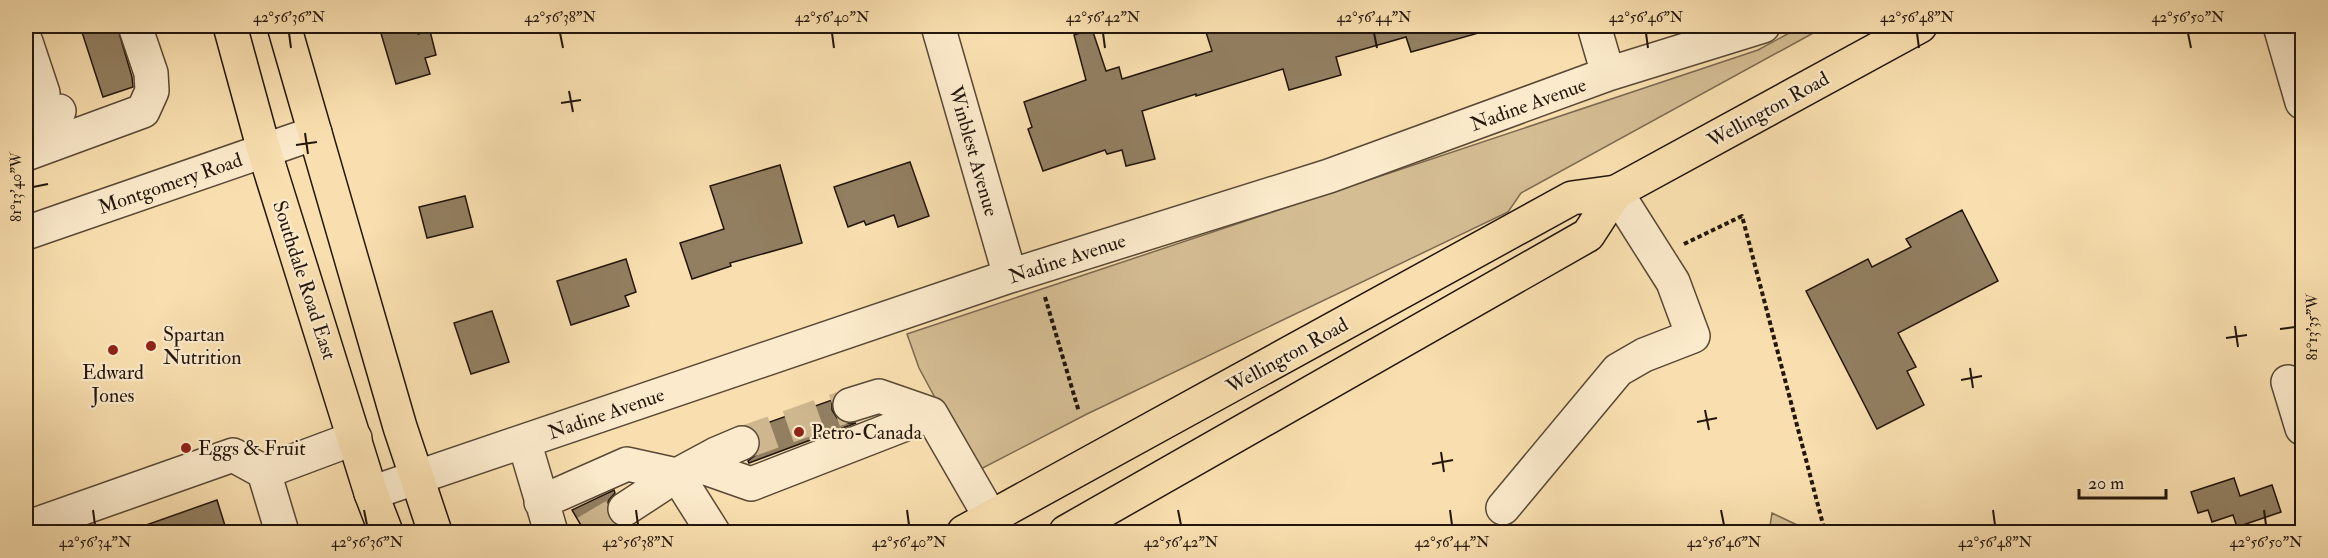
<svg xmlns="http://www.w3.org/2000/svg" width="2328" height="558" font-family="'IM FELL Double Pica',serif">
	<style>
		.green { fill: #d5bd93; stroke: #7c6a50; stroke-width: 1.5 }
		.building { fill: #927f61; stroke: #23160c; stroke-width: 1.5 }
		.lines { fill: none; stroke-linecap: round; stroke-linejoin: round }
		.minor-tunnel { stroke: #ceb78e; stroke-width: 33; stroke-dasharray: 33 16; stroke-linecap: butt }
		.minor-casing { stroke: #584835; stroke-width: 36 }
		.major-casing { stroke: #23160c; stroke-width: 36 }
		.path { stroke: #23160c; stroke-width: 4; stroke-dasharray: 4.5 3; stroke-linecap: butt }
		.minor { stroke: #fbeacb; stroke-width: 33 }
		.major { stroke: #f9dfaf; stroke-width: 33 }
		.ticks { fill: none; stroke: #23160c; stroke-width: 2 }
		.poi-dot { fill: #8f2418; stroke: #fbeacb; stroke-width: 2 }
		.labels { text-anchor: middle; stroke-width: 4.5; stroke-linejoin: round; paint-order: stroke }
		.street-label { font-size: 20px; fill: #23160c; stroke: #fbeacb }
		.poi-label { font-size: 20px; fill: #23160c; stroke: #fbeacb; text-anchor: start }
		.neatline { fill: none; stroke: #23160c; stroke-width: 2 }
		.ticks-label { font-size: 15px; text-anchor: middle; fill: #23160c }
	</style>
	<rect width="100%" height="100%" fill="#f9dfaf"/>
	<filter id="stains"><feTurbulence type="fractalNoise" baseFrequency=".00333" numOctaves="4"/><feColorMatrix values="0 0 0 0 .2 0 0 0 0 .09 0 0 0 0 .02 0 0 0 .5 -.17"/></filter>
	<radialGradient id="worn" r=".72"><stop offset=".6" stop-color="#630" stop-opacity="0"/><stop offset="1" stop-color="#630" stop-opacity=".3"/></radialGradient>
	<path class="green" d="M 1802,26 L 1826,26 L 1521,193 L 1508,212 L 1087,414 L 975,472 L 919,368 L 907,334 L 1758,50 Z
		M 1772,513 L 1812,532 L 1769,532 Z"/>
	<path class="building" d="M 80,26 L 117,26 L 132,77 L 133,87 L 103,97 Z
		M 395,26 L 416,26 L 418,34 L 430,31 L 436,55 L 425,58 L 430,74 L 396,84 L 380,30 Z
		M 1204,26 L 1481,26 L 1482,32 L 1411,52 L 1406,37 L 1336,57 L 1341,75 L 1289,90 L 1283,69 L 1196,96 L 1196,94 L 1142,111 L 1155,159 L 1126,166 L 1122,150 L 1107,154 L 1105,150 L 1043,171 L 1028,129 L 1032,127 L 1024,102 L 1086,80 L 1074,35 L 1092,29 L 1106,71 L 1119,67 L 1122,79 L 1212,51 Z
		M 910,162 L 929,216 L 898,227 L 894,215 L 866,225 L 864,221 L 848,227 L 834,187 Z
		M 780,165 L 802,243 L 730,263 L 731,266 L 692,279 L 680,243 L 724,229 L 710,186 Z
		M 465,196 L 473,227 L 427,238 L 419,207 Z
		M 1962,210 L 1998,281 L 1898,333 L 1916,367 L 1907,371 L 1924,405 L 1877,429 L 1806,291 L 1868,259 L 1872,267 L 1911,247 L 1906,239 Z
		M 626,259 L 636,292 L 625,296 L 629,306 L 571,325 L 557,281 Z
		M 492,311 L 509,362 L 471,374 L 454,323 Z
		M 832,400 L 832,410 L 837,418 L 845,423 L 856,423 L 749,463 L 748,461 L 757,454 L 761,445 L 759,435 L 753,428 Z
		M 2234,478 L 2240,496 L 2272,485 L 2281,512 L 2237,527 L 2233,515 L 2212,522 L 2208,510 L 2198,513 L 2191,492 Z
		M 614,490 L 615,493 L 609,500 L 606,509 L 609,519 L 617,526 L 625,528 L 634,525 L 638,532 L 585,532 L 572,510 Z
		M 217,500 L 227,532 L 136,532 L 135,529 Z"/>
	<g class="lines">
		<path class="minor-tunnel" d="M 742,443 L 850,405
			M 586,532 L 625,509"/>
		<defs>
			<path id="minor" d="M 938,26 L 1010,276
				M 1594,26 L 1608,74
				M 2280,26 L 2302,102
				M 26,42 L 43,93
				M 26,124 L 59,111
				M 26,154 L 143,111 L 152,91 L 151,73 L 135,26
				M 26,233 L 315,133
				M 2288,382 L 2302,428
				M 850,405 L 879,396 L 931,414 L 991,518
				M 524,441 L 551,532
				M 697,465 L 751,484 L 931,414
				M 371,493 L 1010,276 L 1329,176 L 1608,74 L 1763,26
				M 541,502 L 627,464 L 677,475 L 716,454 L 742,443
				M 1503,508 L 1618,370 L 1644,355 L 1693,336 L 1673,282 L 1616,192
				M 625,509 L 677,475 L 713,532
				M 26,528 L 233,455 L 264,472
				M 282,532 L 264,472 L 355,438"/>
			<path id="major" d="M 230,26 L 264,150 L 371,493 L 386,532
				M 284,26 L 400,427 L 435,532
				M 964,532 L 1572,198 L 1616,192 L 1920,26
				M 1066,532 L 1588,235 L 1616,192"/>
		</defs>
		<use href="#minor" class="minor-casing"/>
		<use href="#major" class="major-casing"/>
		<path class="path" d="M 1684,244 L 1742,216 L 1825,532
			M 1045,297 L 1079,412"/>
		<use href="#minor" class="minor"/>
		<use href="#major" class="major"/>
	</g>
	<path class="ticks" d="M 289,33 L 291,48M 560,33 L 563,48M 832,33 L 834,48M 1103,33 L 1105,48M 1374,33 L 1377,48M 1646,33 L 1648,48M 1917,33 L 1919,48M 2188,33 L 2191,48M 569,91 L 573,112M 561,103 L 581,100M 305,133 L 308,154M 296,145 L 317,142M 33,187 L 48,184M 2235,326 L 2238,347M 2280,329 L 2295,327M 2226,338 L 2247,335M 1970,368 L 1973,388M 1961,380 L 1982,376M 1705,410 L 1709,430M 1697,422 L 1717,418M 1441,452 L 1444,472M 1432,464 L 1453,460M 93,510 L 95,525M 364,510 L 367,525M 636,510 L 638,525M 907,510 L 909,525M 1178,510 L 1181,525M 1450,510 L 1452,525M 1721,510 L 1724,525M 1993,510 L 1995,525M 2264,510 L 2266,525"/>
	<g class="poi-dot">
		<circle cx="151" cy="346" r="6"/>
		<circle cx="113" cy="350" r="6"/>
		<circle cx="799" cy="432" r="6"/>
		<circle cx="186" cy="448" r="6"/>
	</g>
	<g class="labels">
		<g class="street-label">
			<text transform="translate(1528 104) rotate(-20)" y="7">Nadine Avenue</text>
			<text transform="translate(1768 109) rotate(-29)" y="7">Wellington Road</text>
			<text transform="translate(974 151) rotate(74)" y="7">Winblest Avenue</text>
			<text transform="translate(170 183) rotate(-19)" y="7">Montgomery Road</text>
			<text transform="translate(1067 258) rotate(-18)" y="7">Nadine Avenue</text>
			<text transform="translate(305 280) rotate(72)" y="7">Southdale Road East</text>
			<text transform="translate(1287 355) rotate(-29)" y="7">Wellington Road</text>
			<text transform="translate(606 413) rotate(-19)" y="7">Nadine Avenue</text>
		</g>
		<g class="poi-label">
			<text x="163" y="341">Spartan<tspan x="163" dy="23">Nutrition</tspan></text>
			<text x="113" y="379" text-anchor="middle">Edward<tspan x="113" dy="23">Jones</tspan></text>
			<text x="811" y="439">Petro-Canada</text>
			<text x="198" y="455">Eggs &amp; Fruit</text>
		</g>
	</g>
	<rect width="2328" height="558" fill="none" stroke="#f9dfaf" stroke-width="66"/>
	<path d="M2079 489v9h87v-9" fill="none" stroke="#23160c" stroke-width="3"/>
	<text x="2088" y="489" font-size="18" fill="#23160c" stroke="#fbeacb" stroke-width="4.5" paint-order="stroke">20 m</text>
	<rect x="33" y="33" width="2262" height="492" class="neatline"/>
	<g class="ticks-label">
		<text x="289" y="22">42°56'36"N</text>
		<text x="560" y="22">42°56'38"N</text>
		<text x="832" y="22">42°56'40"N</text>
		<text x="1103" y="22">42°56'42"N</text>
		<text x="1374" y="22">42°56'44"N</text>
		<text x="1646" y="22">42°56'46"N</text>
		<text x="1917" y="22">42°56'48"N</text>
		<text x="2188" y="22">42°56'50"N</text>
		<text transform="translate(16 187) rotate(-90)" y="5">81°13'40"W</text>
		<text transform="translate(2312 327) rotate(-90)" y="5">81°13'35"W</text>
		<text x="95" y="547">42°56'34"N</text>
		<text x="367" y="547">42°56'36"N</text>
		<text x="638" y="547">42°56'38"N</text>
		<text x="909" y="547">42°56'40"N</text>
		<text x="1181" y="547">42°56'42"N</text>
		<text x="1452" y="547">42°56'44"N</text>
		<text x="1724" y="547">42°56'46"N</text>
		<text x="1995" y="547">42°56'48"N</text>
		<text x="2266" y="547">42°56'50"N</text>
	</g>
	<rect width="100%" height="100%" filter="url(#stains)"/>
	<rect width="100%" height="100%" fill="url(#worn)"/>
</svg>
